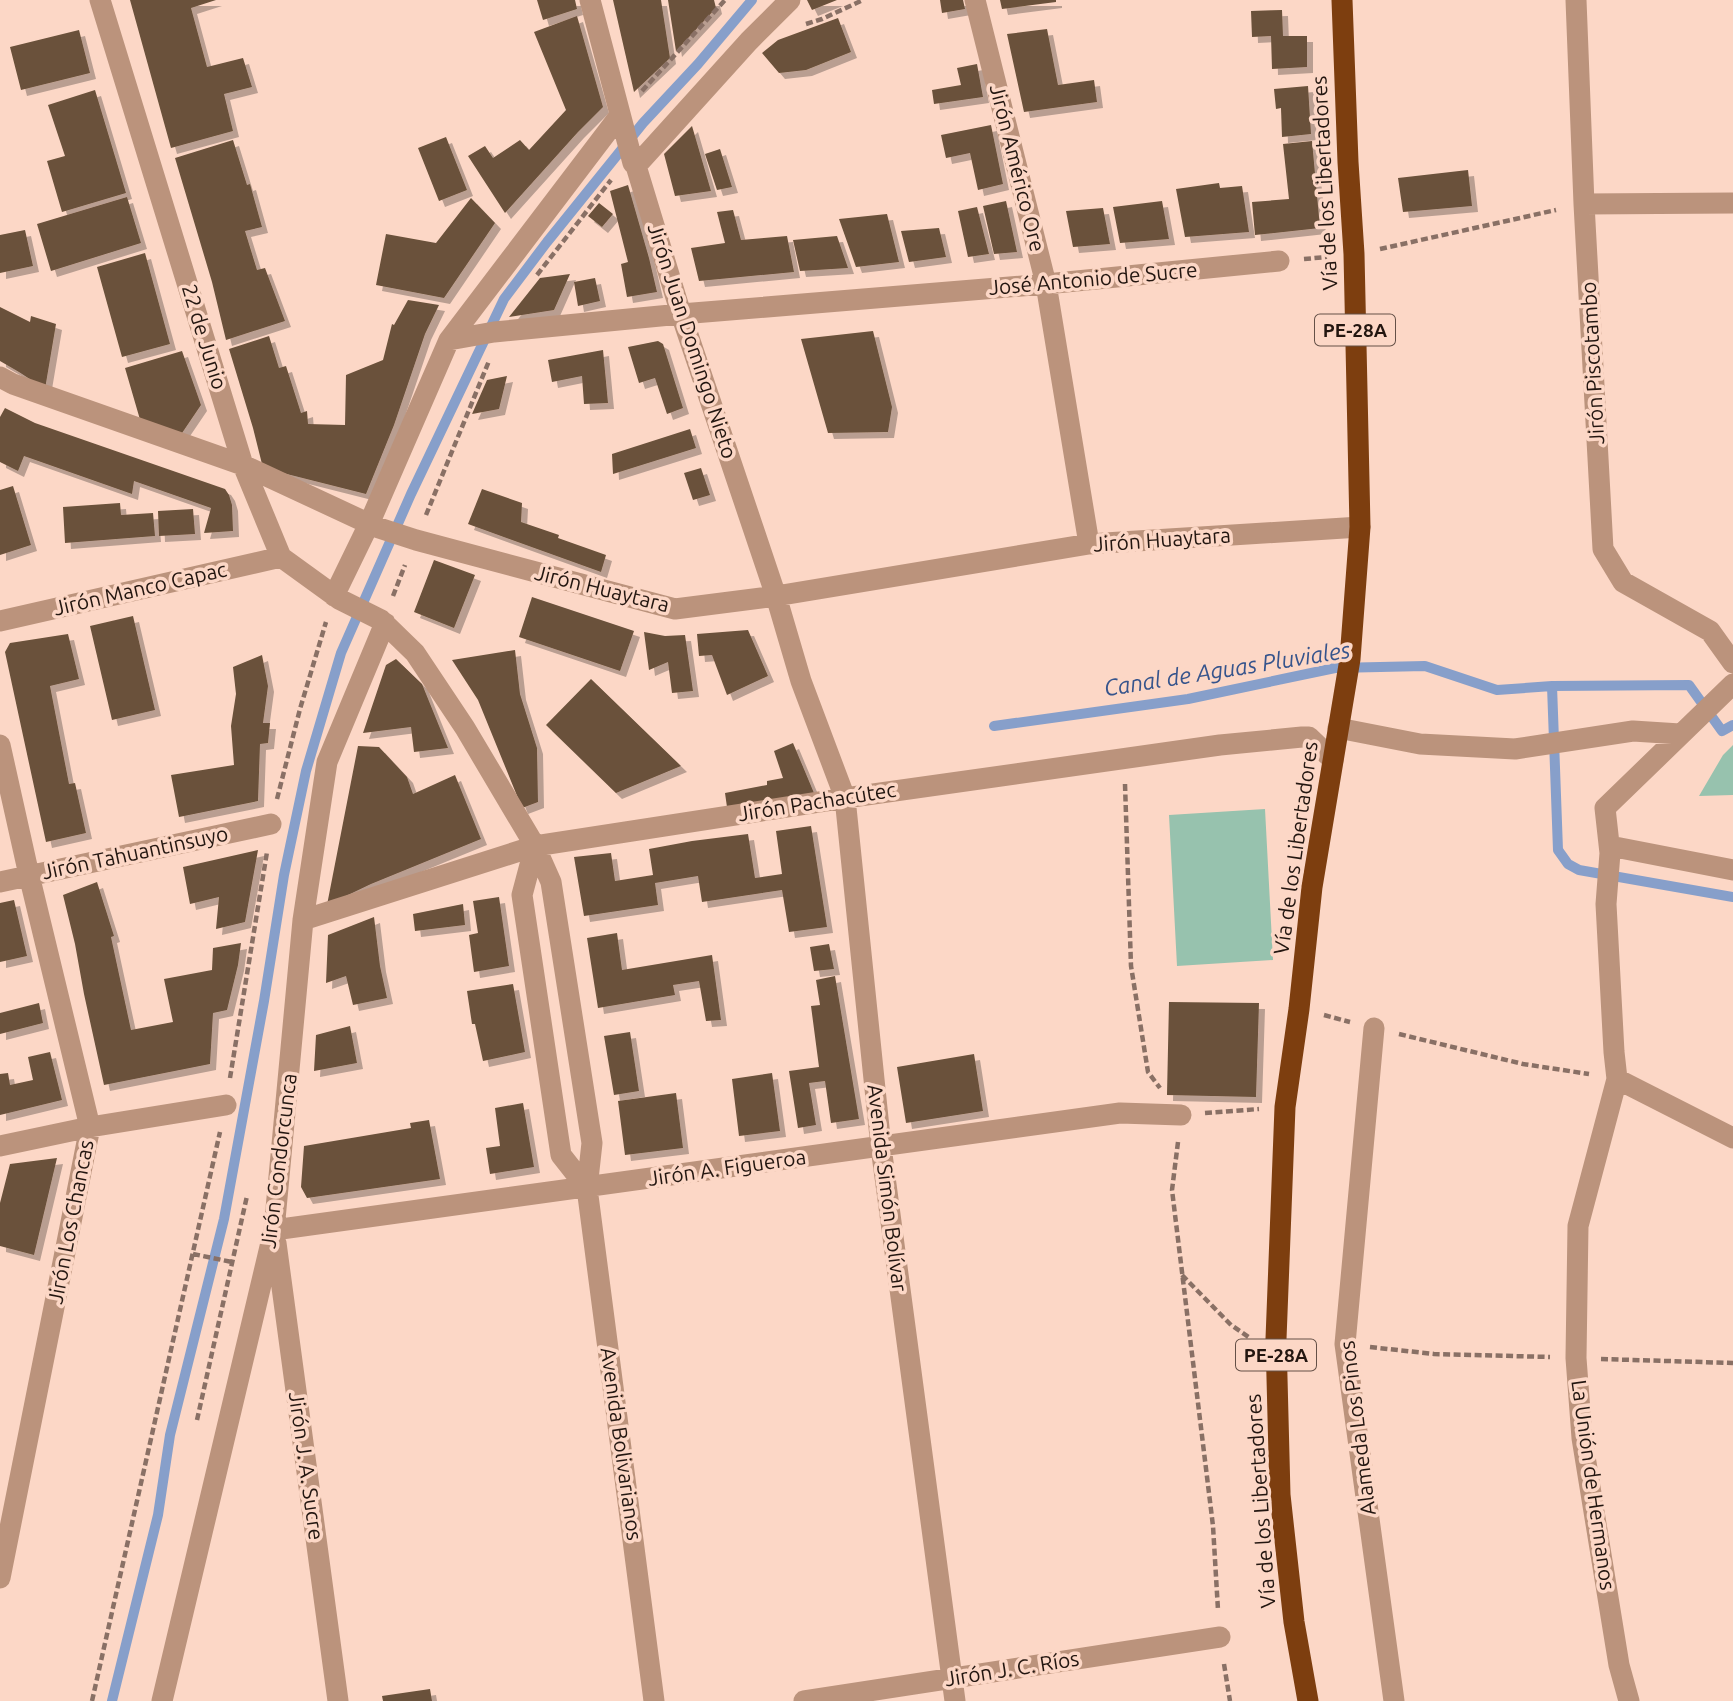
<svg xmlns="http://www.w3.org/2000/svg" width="1733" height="1701" font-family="Ubuntu,sans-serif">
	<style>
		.green { fill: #97c2ae }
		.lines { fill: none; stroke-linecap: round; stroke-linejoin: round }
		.stream { stroke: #879fca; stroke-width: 10 }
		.building { fill: #6a513a; filter: url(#shadow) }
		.path { stroke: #897065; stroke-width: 4.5; stroke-dasharray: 7 3.5; stroke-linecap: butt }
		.street { stroke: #bb937c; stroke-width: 21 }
		.highway { stroke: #7d3e0f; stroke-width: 21 }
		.labels { text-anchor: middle; stroke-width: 7; stroke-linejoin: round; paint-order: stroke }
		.shield { fill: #fcd7c6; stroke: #645047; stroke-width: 2 }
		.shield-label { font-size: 19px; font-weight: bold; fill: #231610 }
		.street-label { font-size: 21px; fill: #231610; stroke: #fcd7c6 }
		.water-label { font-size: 23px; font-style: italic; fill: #36548c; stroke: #fcd7c6 }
	</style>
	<defs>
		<filter id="shadow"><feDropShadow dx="6" dy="6" stdDeviation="0" flood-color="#0004"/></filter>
	</defs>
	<rect width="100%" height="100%" fill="#fcd7c6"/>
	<path class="green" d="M 1733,745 L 1733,795 L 1699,796 L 1723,755 Z
		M 1265,809 L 1273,960 L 1177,966 L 1169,815 Z"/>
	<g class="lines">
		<path class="stream" d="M 1552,686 L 1558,850 L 1568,864 L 1579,870 L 1733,897
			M 994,726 L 1188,699 L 1335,668 L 1425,666 L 1497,690 L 1552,686 L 1689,685 L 1722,731 L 1733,725
			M 112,1701 L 158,1515 L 170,1435 L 224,1219 L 264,1001 L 284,875 L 306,771 L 341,653 L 411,494 L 504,299 L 547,242 L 643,123 L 698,64 L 752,0"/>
	</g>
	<path class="building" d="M 130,0 L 216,0 L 191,8 L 207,67 L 243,58 L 252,87 L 224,94 L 233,131 L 171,148 Z
		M 537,0 L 575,0 L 577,9 L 543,20 Z
		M 613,0 L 661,0 L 670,58 L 634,92 Z
		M 668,0 L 714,0 L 716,8 L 676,51 Z
		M 807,0 L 837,0 L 812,10 Z
		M 940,0 L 963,0 L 965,9 L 942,13 Z
		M 1000,0 L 1056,0 L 1056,2 L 1002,9 Z
		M 1282,10 L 1283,36 L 1307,36 L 1307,67 L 1272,69 L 1271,36 L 1252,37 L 1251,11 Z
		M 577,16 L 603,107 L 578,132 L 505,213 L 468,156 L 485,146 L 493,158 L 520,140 L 529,150 L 566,110 L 534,32 Z
		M 838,18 L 851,52 L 806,70 L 779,73 L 762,53 L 778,40 Z
		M 1047,29 L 1058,85 L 1094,80 L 1097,102 L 1024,112 L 1007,34 Z
		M 79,30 L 90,73 L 21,90 L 10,47 Z
		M 977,64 L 983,97 L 934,104 L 932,90 L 961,85 L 957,68 Z
		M 1308,86 L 1311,134 L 1282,137 L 1281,108 L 1276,109 L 1274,89 Z
		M 95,90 L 126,193 L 62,212 L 47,161 L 65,156 L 48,105 Z
		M 991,125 L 1003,184 L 978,190 L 970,153 L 946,158 L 941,135 Z
		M 692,126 L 711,191 L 675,196 L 664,154 Z
		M 446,137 L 467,190 L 439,201 L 418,148 Z
		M 233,140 L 247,185 L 250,184 L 262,227 L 245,231 L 257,270 L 265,268 L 285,321 L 226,340 L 212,282 L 175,158 Z
		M 1312,141 L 1320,228 L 1255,235 L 1252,202 L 1289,199 L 1283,144 Z
		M 720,149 L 732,187 L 717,190 L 705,154 Z
		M 1468,170 L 1472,206 L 1403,212 L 1398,178 Z
		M 1219,183 L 1220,188 L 1242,186 L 1249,232 L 1185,237 L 1176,189 Z
		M 628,185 L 649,258 L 657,292 L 627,297 L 621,264 L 628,262 L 610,191 Z
		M 127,197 L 141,243 L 51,271 L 37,224 Z
		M 471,198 L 495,223 L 444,298 L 376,285 L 386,234 L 436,243 Z
		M 1006,201 L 1017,252 L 994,254 L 983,206 Z
		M 1162,201 L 1169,239 L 1120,243 L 1113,207 Z
		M 599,203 L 613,214 L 602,227 L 588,216 Z
		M 977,207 L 989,254 L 968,257 L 958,211 Z
		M 1103,208 L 1110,244 L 1073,247 L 1066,211 Z
		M 733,210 L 741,240 L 787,236 L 794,272 L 699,281 L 691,248 L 725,243 L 717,212 Z
		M 887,214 L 899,262 L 856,267 L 839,219 Z
		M 939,228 L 946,257 L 909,262 L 901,231 Z
		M 25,230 L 33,266 L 0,273 L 0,235 Z
		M 837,236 L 848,268 L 800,271 L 793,240 Z
		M 145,253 L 170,344 L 122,357 L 97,267 Z
		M 570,274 L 554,310 L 509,317 L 540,278 Z
		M 595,278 L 600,301 L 578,306 L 574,282 Z
		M 408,300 L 439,305 L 425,334 L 394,425 L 366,494 L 263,468 L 253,428 L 229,349 L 269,336 L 279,368 L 286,366 L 301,413 L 307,411 L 308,424 L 345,425 L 346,375 L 383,360 L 392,324 L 394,325 Z
		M 0,307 L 30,322 L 31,316 L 56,324 L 45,389 L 19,372 L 0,361 Z
		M 873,331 L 892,407 L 888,432 L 828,433 L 801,339 Z
		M 658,341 L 663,344 L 683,408 L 667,414 L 655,378 L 639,383 L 628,347 Z
		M 603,350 L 608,403 L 584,404 L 582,376 L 552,382 L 548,360 Z
		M 182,351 L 201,405 L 180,436 L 141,423 L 125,368 Z
		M 507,376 L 499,409 L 472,414 L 487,380 Z
		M 5,408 L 35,423 L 225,489 L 229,495 L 232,505 L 233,531 L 204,533 L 211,508 L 134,481 L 132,494 L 24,456 L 18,471 L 0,462 L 0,417 Z
		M 690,429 L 696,448 L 613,474 L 612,454 Z
		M 701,468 L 710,495 L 693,500 L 684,473 Z
		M 13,486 L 31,545 L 0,555 L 0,490 Z
		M 482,489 L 522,503 L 521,522 L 559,535 L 558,538 L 606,555 L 601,572 L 468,524 Z
		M 120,503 L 121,515 L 153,513 L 155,536 L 65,543 L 63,507 Z
		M 193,509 L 195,534 L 159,536 L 158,511 Z
		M 434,560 L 475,575 L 454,628 L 414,612 Z
		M 532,597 L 634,631 L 620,671 L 519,637 Z
		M 133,616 L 155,710 L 112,720 L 90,626 Z
		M 748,630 L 768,676 L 727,695 L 712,655 L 699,656 L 697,634 Z
		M 644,632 L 665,636 L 685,635 L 693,691 L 672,693 L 668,662 L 649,670 Z
		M 68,634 L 79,679 L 50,686 L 69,784 L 75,783 L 86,833 L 46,842 L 5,652 L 10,643 Z
		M 515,650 L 520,694 L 537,748 L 538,802 L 522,808 L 478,700 L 452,660 Z
		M 262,655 L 268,686 L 263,723 L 270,723 L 268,743 L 260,744 L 258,801 L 179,817 L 171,775 L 234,765 L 231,726 L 236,694 L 233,667 Z
		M 396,659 L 422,684 L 448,748 L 414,752 L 411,727 L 363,733 L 386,665 Z
		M 591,679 L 681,766 L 616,793 L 546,725 Z
		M 793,743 L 814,793 L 727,807 L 725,793 L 767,785 L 767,781 L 783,778 L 774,751 Z
		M 358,746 L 379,747 L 407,777 L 413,794 L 455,775 L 481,839 L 371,884 L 327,905 Z
		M 811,826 L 827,927 L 789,932 L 782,890 L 702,902 L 698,876 L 655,883 L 658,905 L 584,916 L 574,857 L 611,853 L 615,881 L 653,875 L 649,849 L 692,841 L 748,834 L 755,878 L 782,874 L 776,831 Z
		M 258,850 L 245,922 L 216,929 L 219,897 L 190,904 L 183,867 Z
		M 97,882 L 114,936 L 111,937 L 131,1030 L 173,1022 L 164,979 L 212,970 L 213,948 L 241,943 L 238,965 L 227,1010 L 213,1013 L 210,1064 L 104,1085 L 84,994 L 75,944 L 63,895 Z
		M 499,897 L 509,966 L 474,972 L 469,935 L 478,933 L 473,901 Z
		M 14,900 L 27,956 L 0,962 L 0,903 Z
		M 463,904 L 465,925 L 415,931 L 413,914 Z
		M 374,917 L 380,966 L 387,998 L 353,1005 L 346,976 L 326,983 L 328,935 Z
		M 617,933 L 622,970 L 712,955 L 721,1020 L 706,1021 L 699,981 L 673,985 L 675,995 L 598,1008 L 587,938 Z
		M 829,944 L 834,969 L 814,971 L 810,947 Z
		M 835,976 L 859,1119 L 831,1123 L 825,1081 L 809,1083 L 816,1125 L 798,1128 L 789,1071 L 819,1067 L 811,1006 L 820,1005 L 816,980 Z
		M 513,984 L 525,1052 L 483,1061 L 475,1024 L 472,1024 L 467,991 Z
		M 1169,1002 L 1259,1003 L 1256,1097 L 1167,1095 Z
		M 39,1003 L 43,1023 L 0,1034 L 0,1013 Z
		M 350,1026 L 357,1063 L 314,1071 L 316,1035 Z
		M 630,1032 L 639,1091 L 614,1095 L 604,1036 Z
		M 50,1052 L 62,1100 L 0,1115 L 0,1074 L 8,1073 L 10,1085 L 33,1080 L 28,1057 Z
		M 974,1054 L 983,1111 L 906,1123 L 897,1067 Z
		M 772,1073 L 780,1131 L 739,1136 L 732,1079 Z
		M 676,1093 L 683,1148 L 625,1155 L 618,1101 Z
		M 523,1103 L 534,1167 L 490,1174 L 486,1148 L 500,1146 L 495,1108 Z
		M 429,1120 L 440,1179 L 307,1198 L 301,1187 L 304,1146 L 411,1128 L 410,1123 Z
		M 57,1158 L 34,1255 L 0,1246 L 0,1203 L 10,1164 Z
		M 430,1689 L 432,1701 L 383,1701 L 382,1696 Z"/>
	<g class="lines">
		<path class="path" d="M 806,24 L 822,19 L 863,0
			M 642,91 L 725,0
			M 1380,249 L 1556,210
			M 1304,259 L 1327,257
			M 537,275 L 611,180
			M 426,515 L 489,361
			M 393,596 L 405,565
			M 1125,784 L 1131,966 L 1148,1072 L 1160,1088
			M 277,799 L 300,709 L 326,622
			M 1324,1015 L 1350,1022
			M 1399,1034 L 1523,1064 L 1589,1074
			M 230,1078 L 267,852
			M 1205,1113 L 1259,1109
			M 1178,1142 L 1172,1190 L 1213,1526 L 1218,1610
			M 193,1254 L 232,1262
			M 1182,1275 L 1231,1325 L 1250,1338
			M 1370,1347 L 1434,1354 L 1550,1357
			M 1601,1359 L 1733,1363
			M 197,1420 L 247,1196
			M 1224,1664 L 1230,1701
			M 92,1701 L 220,1132"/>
		<path class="street" d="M 100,0 L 243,465 L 281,557 L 339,599 L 381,620 L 415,653 L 465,728 L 535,846 L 551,882 L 592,1143 L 587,1188 L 654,1701
			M 590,0 L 633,163 L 636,166 L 681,314 L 776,596 L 801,681 L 845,798 L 881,1147 L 955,1701
			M 975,0 L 1046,284 L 1089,544
			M 1576,0 L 1584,204 L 1603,549 L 1623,582 L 1710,631 L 1733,663
			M 636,166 L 749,41 L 790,0
			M 1584,204 L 1733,203
			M 449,340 L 494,332 L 681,314 L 1046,284 L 1279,261
			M 0,377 L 13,384 L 243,465 L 376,527 L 416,540 L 675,609 L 776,596 L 1089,544 L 1360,527
			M 334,596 L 369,524 L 449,340 L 620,115
			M 0,621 L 281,557
			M 1338,728 L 1420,744 L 1515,749 L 1633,731 L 1680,734
			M 0,745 L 29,875 L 90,1127 L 0,1578
			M 535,846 L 522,895 L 561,1155 L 587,1188
			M 1610,846 L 1733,870
			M 0,882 L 271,824
			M 303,920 L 535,846 L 845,798 L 1220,745 L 1302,737 L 1309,737 L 1333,760
			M 1374,1028 L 1345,1344 L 1394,1701
			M 1617,1079 L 1733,1138
			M 0,1146 L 90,1127 L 226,1105
			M 274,1230 L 1120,1113 L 1181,1115
			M 276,1243 L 338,1701
			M 162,1701 L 274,1230 L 303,920 L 327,762 L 385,623
			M 804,1701 L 1220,1637
			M 1629,1701 L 1619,1665 L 1582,1438 L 1576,1358 L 1578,1226 L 1617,1079 L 1614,1052 L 1606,904 L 1610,853 L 1605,808 L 1733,684"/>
		<path class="highway" d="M 1308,1701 L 1294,1622 L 1280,1495 L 1276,1339 L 1285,1107 L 1299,1009 L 1312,887 L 1350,659 L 1360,527 L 1354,254 L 1348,162 L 1342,0"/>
	</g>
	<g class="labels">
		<g class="shield">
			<rect x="1315" y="314.5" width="80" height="31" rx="5"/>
			<rect x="1236" y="1339.5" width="80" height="31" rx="5"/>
		</g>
		<g class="shield-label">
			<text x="1355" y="337">PE-28A</text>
			<text x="1276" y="1362">PE-28A</text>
		</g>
		<g class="street-label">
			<text transform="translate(1017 168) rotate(76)" y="7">Jirón Américo Ore</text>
			<text transform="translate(1325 183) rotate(-93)" y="7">Vía de los Libertadores</text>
			<text transform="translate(1093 279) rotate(-5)" y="7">José Antonio de Sucre</text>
			<text transform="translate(204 337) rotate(73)" y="7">22 de Junio</text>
			<text transform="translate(692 341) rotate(72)" y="7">Jirón Juan Domingo Nieto</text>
			<text transform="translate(1593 363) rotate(-93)" y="7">Jirón Piscotambo</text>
			<text transform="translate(1162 540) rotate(-4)" y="7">Jirón Huaytara</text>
			<text transform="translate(140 589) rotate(-13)" y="7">Jirón Manco Capac</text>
			<text transform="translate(602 589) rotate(14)" y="7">Jirón Huaytara</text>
			<text transform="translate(817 802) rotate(-9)" y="7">Jirón Pachacútec</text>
			<text transform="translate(1296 848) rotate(-82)" y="7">Vía de los Libertadores</text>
			<text transform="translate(135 853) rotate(-12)" y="7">Jirón Tahuantinsuyo</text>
			<text transform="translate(279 1161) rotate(-83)" y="7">Jirón Condorcunca</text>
			<text transform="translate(727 1168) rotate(-8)" y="7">Jirón A. Figueroa</text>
			<text transform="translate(887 1188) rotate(83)" y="7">Avenida Simón Bolívar</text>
			<text transform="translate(71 1222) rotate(-79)" y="7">Jirón Los Chancas</text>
			<text transform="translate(1358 1428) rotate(-97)" y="7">Alameda Los Pinos</text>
			<text transform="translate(621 1444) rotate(82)" y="7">Avenida Bolivarianos</text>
			<text transform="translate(306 1466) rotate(82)" y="7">Jirón J. A. Sucre</text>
			<text transform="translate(1593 1485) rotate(82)" y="7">La Unión de Hermanos</text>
			<text transform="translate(1261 1501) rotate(-94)" y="7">Vía de los Libertadores</text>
			<text transform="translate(1012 1669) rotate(-9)" y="7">Jirón J. C. Ríos</text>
		</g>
		<g class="water-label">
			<text transform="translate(1227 669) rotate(-9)" y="8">Canal de Aguas Pluviales</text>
		</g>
	</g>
</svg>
